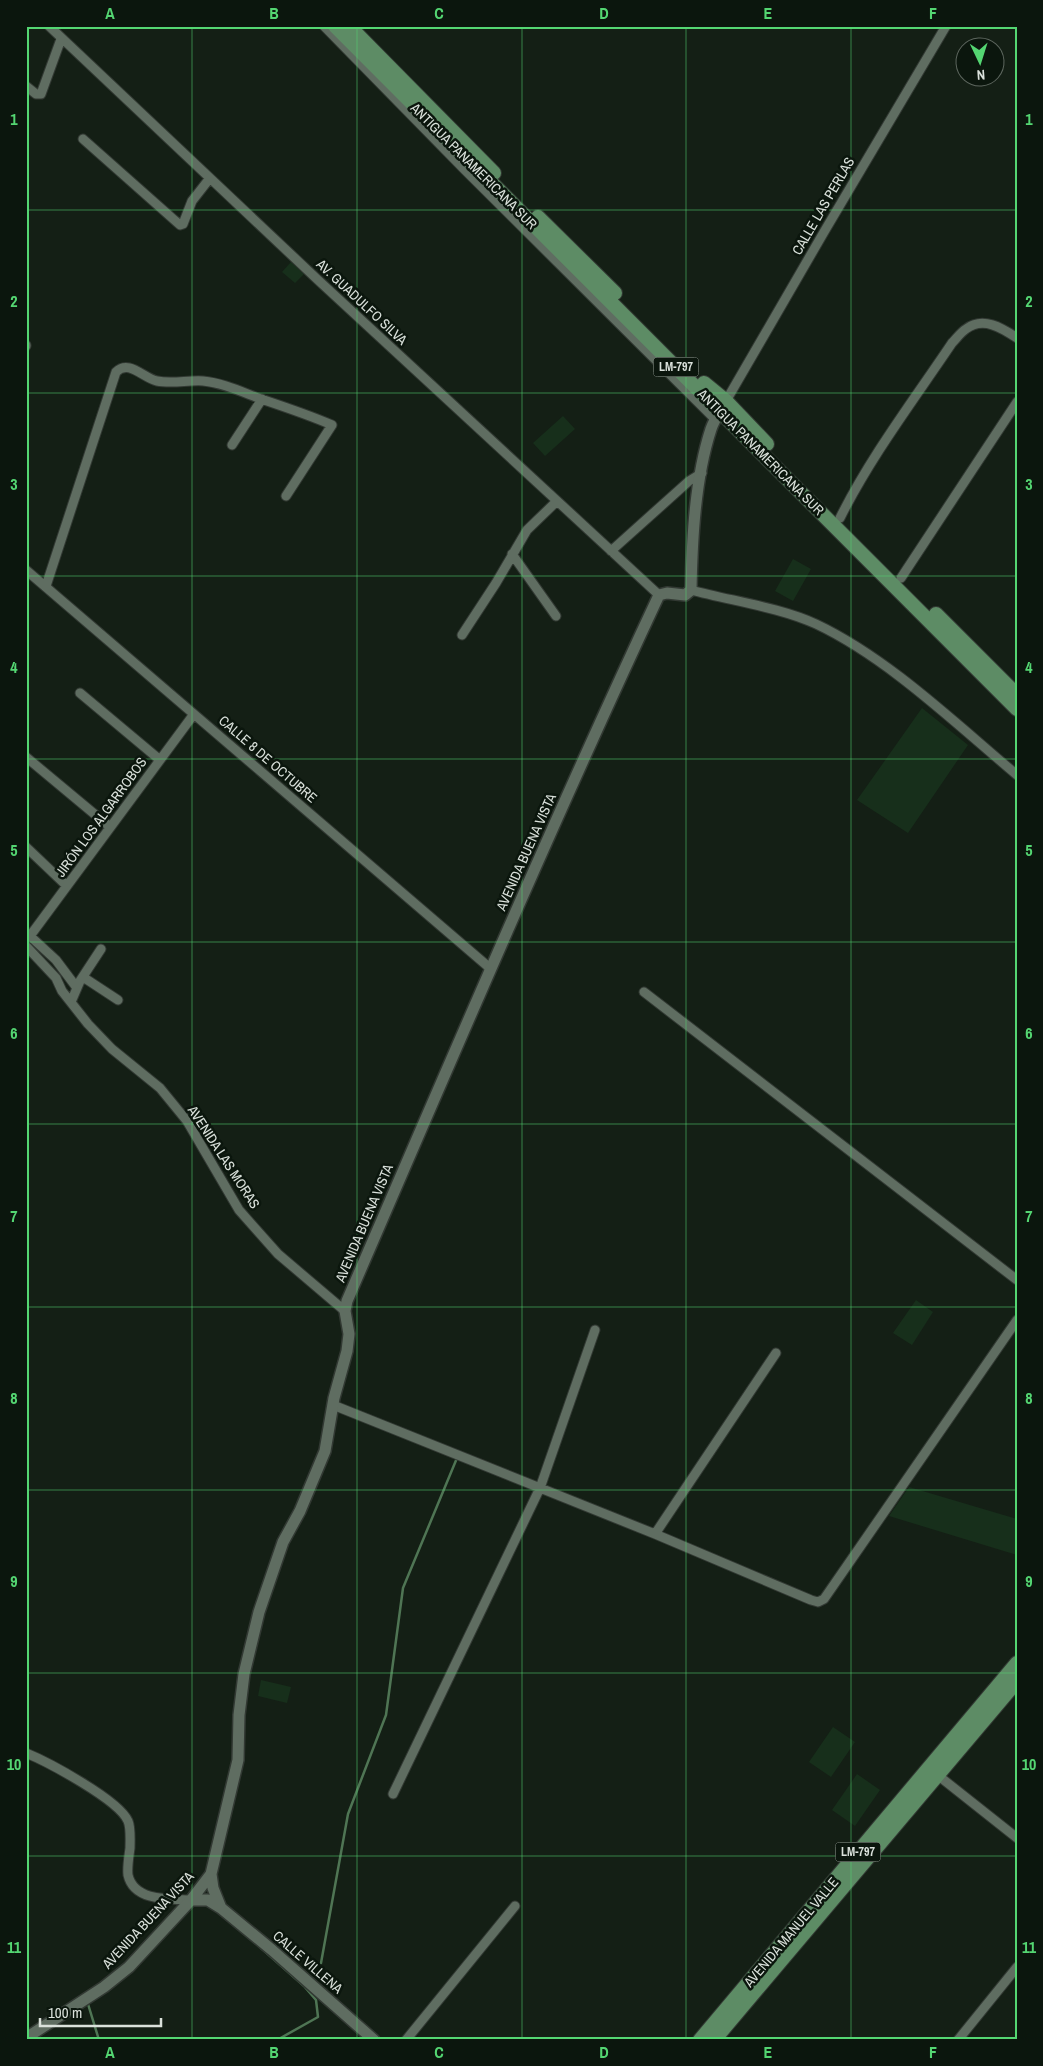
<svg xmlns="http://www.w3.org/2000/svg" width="1043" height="2066" font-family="'Archivo Narrow',sans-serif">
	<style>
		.green { fill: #172f1b }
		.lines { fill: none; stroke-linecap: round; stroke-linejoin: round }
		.stream { stroke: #4f7554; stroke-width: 2.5 }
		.minor-casing { stroke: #323933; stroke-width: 11 }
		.tertiary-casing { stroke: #323933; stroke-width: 14 }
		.primary-casing { stroke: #323933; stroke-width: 16 }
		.minor { stroke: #5f6d61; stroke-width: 9 }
		.tertiary { stroke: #5f6d61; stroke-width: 11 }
		.primary { stroke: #5d8c65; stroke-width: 14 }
		.grid { fill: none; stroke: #54d672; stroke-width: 1; stroke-opacity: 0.55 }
		.labels { text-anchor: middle; stroke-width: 5; stroke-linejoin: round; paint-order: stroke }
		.shield { fill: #0b160d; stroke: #9ca49d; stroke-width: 1 }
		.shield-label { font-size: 12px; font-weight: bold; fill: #dae1db }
		.street-label { font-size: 14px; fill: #dae1db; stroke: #0b160d }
		.neatline { fill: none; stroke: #54d672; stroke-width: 2 }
		.grid-label { font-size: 16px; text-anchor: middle; font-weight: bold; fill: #54d672 }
	</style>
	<rect width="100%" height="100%" fill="#141f15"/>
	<path class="green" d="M 291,262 L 304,274 L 295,283 L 282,272 Z
		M 563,416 L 575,429 L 545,456 L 533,443 Z
		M 793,559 L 811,569 L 793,601 L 775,591 Z
		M 922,708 L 968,745 L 908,833 L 857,800 Z
		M 916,1300 L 933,1312 L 912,1345 L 893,1333 Z
		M 909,1487 L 1017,1519 L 1017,1555 L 889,1516 Z
		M 261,1680 L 291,1687 L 287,1703 L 258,1696 Z
		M 833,1727 L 855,1742 L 831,1777 L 809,1762 Z
		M 857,1774 L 880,1790 L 855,1826 L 832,1810 Z"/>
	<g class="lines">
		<path class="stream" d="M 261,1948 L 304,1986 L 316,2000 L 318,2017 L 277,2040
			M 321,1963 L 348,1814 L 386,1715 L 403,1588 L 457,1458
			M 88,2004 L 99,2040"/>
		<defs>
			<path id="minor" d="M 49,26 L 318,280 L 659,595
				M 324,26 L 465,170 L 715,419
				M 26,86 L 36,94 L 41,94 L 61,39
				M 83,139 L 180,225 L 183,224 L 192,201 L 210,178
				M 26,346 L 26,345
				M 726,401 L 824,232 L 946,26
				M 232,445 L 262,399
				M 840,518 C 871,456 913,401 952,343 C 956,339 961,332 966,329 C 983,316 1002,328 1017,338
				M 611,551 L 689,481 L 702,473
				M 512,554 L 556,616
				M 26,570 L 491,969
				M 901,578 L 1017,402
				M 46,586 L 116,372 C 129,359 143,378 157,381 C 172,384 188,380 203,381 C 223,383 242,392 261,399 C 285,407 309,415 332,425 L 286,496
				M 691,590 C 731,601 779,607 816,624 C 888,658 955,723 1017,775
				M 462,635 L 496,583 L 527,530 L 557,501
				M 80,693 L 160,760
				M 26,757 L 110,827
				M 26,847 L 67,886
				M 26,946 L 56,978 L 62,991 L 88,1024 L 112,1049 L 160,1088 L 187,1121 L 239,1210 L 278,1254 L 345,1311
				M 83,977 L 118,1000
				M 77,988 L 56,960 L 30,936 L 194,714
				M 644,992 L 1017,1280
				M 71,1002 L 80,981 L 101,949
				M 333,1405 L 655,1534 L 811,1600 L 818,1602 L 824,1599 L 1017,1320
				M 655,1534 L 776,1353
				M 26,1753 C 48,1762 119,1800 128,1821 C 131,1828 130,1840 130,1848 C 129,1856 127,1867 128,1875 C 134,1902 171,1899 191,1900
				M 935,1773 L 1017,1838
				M 393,1794 L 540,1488 L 595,1330
				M 406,2040 L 515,1906
				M 958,2040 L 1017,1967"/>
			<path id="tertiary" d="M 211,1874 L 213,1888 L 221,1908
				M 191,1900 L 208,1900 L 221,1908 L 272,1950 L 374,2040
				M 26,2038 L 104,1987 L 129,1967 L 191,1900 L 211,1874 L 238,1760 L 239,1715 L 244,1674 L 259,1612 L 283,1542 L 300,1511 L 325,1451 L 334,1398 L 347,1351 L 349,1334 L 345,1311 L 347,1301 C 449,1065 550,828 659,595 L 667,593 L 685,595 L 691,590 C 692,539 695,478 711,429 C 714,420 719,413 724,405"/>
			<path id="primary" d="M 335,26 L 1017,709
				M 349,26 L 494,173
				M 538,217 L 615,293
				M 704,383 L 726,401 L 767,444
				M 936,614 L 1017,695
				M 700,2040 L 1017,1663
				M 714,2040 L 1017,1681"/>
		</defs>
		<use href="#minor" class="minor-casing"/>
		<use href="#tertiary" class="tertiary-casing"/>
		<use href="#primary" class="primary-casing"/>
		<use href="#minor" class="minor"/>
		<use href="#tertiary" class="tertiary"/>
		<use href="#primary" class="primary"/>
	</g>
	<path class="grid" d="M 192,26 L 192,2040M 357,26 L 357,2040M 522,26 L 522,2040M 686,26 L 686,2040M 851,26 L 851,2040M 26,210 L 1017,210M 26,393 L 1017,393M 26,576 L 1017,576M 26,759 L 1017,759M 26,942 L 1017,942M 26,1124 L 1017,1124M 26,1307 L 1017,1307M 26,1490 L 1017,1490M 26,1673 L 1017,1673M 26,1856 L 1017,1856"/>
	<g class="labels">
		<g class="shield">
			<rect x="653.5" y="357.5" width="45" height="19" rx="4"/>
			<rect x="835.5" y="1842.5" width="45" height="19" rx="4"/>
		</g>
		<g class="shield-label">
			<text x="676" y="371">LM-797</text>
			<text x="858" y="1856">LM-797</text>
		</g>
		<g class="street-label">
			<text transform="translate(474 166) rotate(45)" y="5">ANTIGUA PANAMERICANA SUR</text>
			<text transform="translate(823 206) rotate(-60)" y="5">CALLE LAS PERLAS</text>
			<text transform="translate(362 302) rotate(43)" y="5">AV. GUADULFO SILVA</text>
			<text transform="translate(761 452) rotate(45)" y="5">ANTIGUA PANAMERICANA SUR</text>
			<text transform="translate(268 759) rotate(41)" y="5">CALLE 8 DE OCTUBRE</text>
			<text transform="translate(101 817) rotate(-54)" y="5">JIRÓN LOS ALGARROBOS</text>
			<text transform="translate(526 852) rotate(-66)" y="5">AVENIDA BUENA VISTA</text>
			<text transform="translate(224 1157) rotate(57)" y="5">AVENIDA LAS MORAS</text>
			<text transform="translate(364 1223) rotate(-67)" y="5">AVENIDA BUENA VISTA</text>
			<text transform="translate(148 1920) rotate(-47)" y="5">AVENIDA BUENA VISTA</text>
			<text transform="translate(791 1932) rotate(-50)" y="5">AVENIDA MANUEL VALLE</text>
			<text transform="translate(308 1962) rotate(41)" y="5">CALLE VILLENA</text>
		</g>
	</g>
	<rect width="1043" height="2066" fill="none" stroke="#0b160d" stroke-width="55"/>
	<g transform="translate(980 62) rotate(176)"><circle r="24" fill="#0b160d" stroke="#5e675f"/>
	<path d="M0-4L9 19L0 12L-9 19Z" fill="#54d672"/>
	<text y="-8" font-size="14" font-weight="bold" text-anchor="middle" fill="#dae1db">N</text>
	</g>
	<path d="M40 2018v8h121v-8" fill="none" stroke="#dae1db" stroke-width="2.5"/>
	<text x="48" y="2018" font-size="15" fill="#dae1db" stroke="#0b160d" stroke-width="4" paint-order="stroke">100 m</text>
	<rect x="28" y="28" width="988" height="2010" class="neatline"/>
	<g class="grid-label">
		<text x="110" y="19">A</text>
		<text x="274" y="19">B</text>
		<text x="439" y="19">C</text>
		<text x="604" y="19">D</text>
		<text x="768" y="19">E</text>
		<text x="933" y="19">F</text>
		<text x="14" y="125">1</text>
		<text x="1029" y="125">1</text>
		<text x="14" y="307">2</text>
		<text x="1029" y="307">2</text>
		<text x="14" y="490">3</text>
		<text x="1029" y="490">3</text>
		<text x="14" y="673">4</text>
		<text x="1029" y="673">4</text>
		<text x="14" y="856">5</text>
		<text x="1029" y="856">5</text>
		<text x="14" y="1039">6</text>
		<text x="1029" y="1039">6</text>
		<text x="14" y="1222">7</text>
		<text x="1029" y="1222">7</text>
		<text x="14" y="1404">8</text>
		<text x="1029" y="1404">8</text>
		<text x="14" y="1587">9</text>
		<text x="1029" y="1587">9</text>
		<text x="14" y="1770">10</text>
		<text x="1029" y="1770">10</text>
		<text x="14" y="1953">11</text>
		<text x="1029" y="1953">11</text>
		<text x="110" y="2058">A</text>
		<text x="274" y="2058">B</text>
		<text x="439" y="2058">C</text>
		<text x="604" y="2058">D</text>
		<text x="768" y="2058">E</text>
		<text x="933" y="2058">F</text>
	</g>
</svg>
